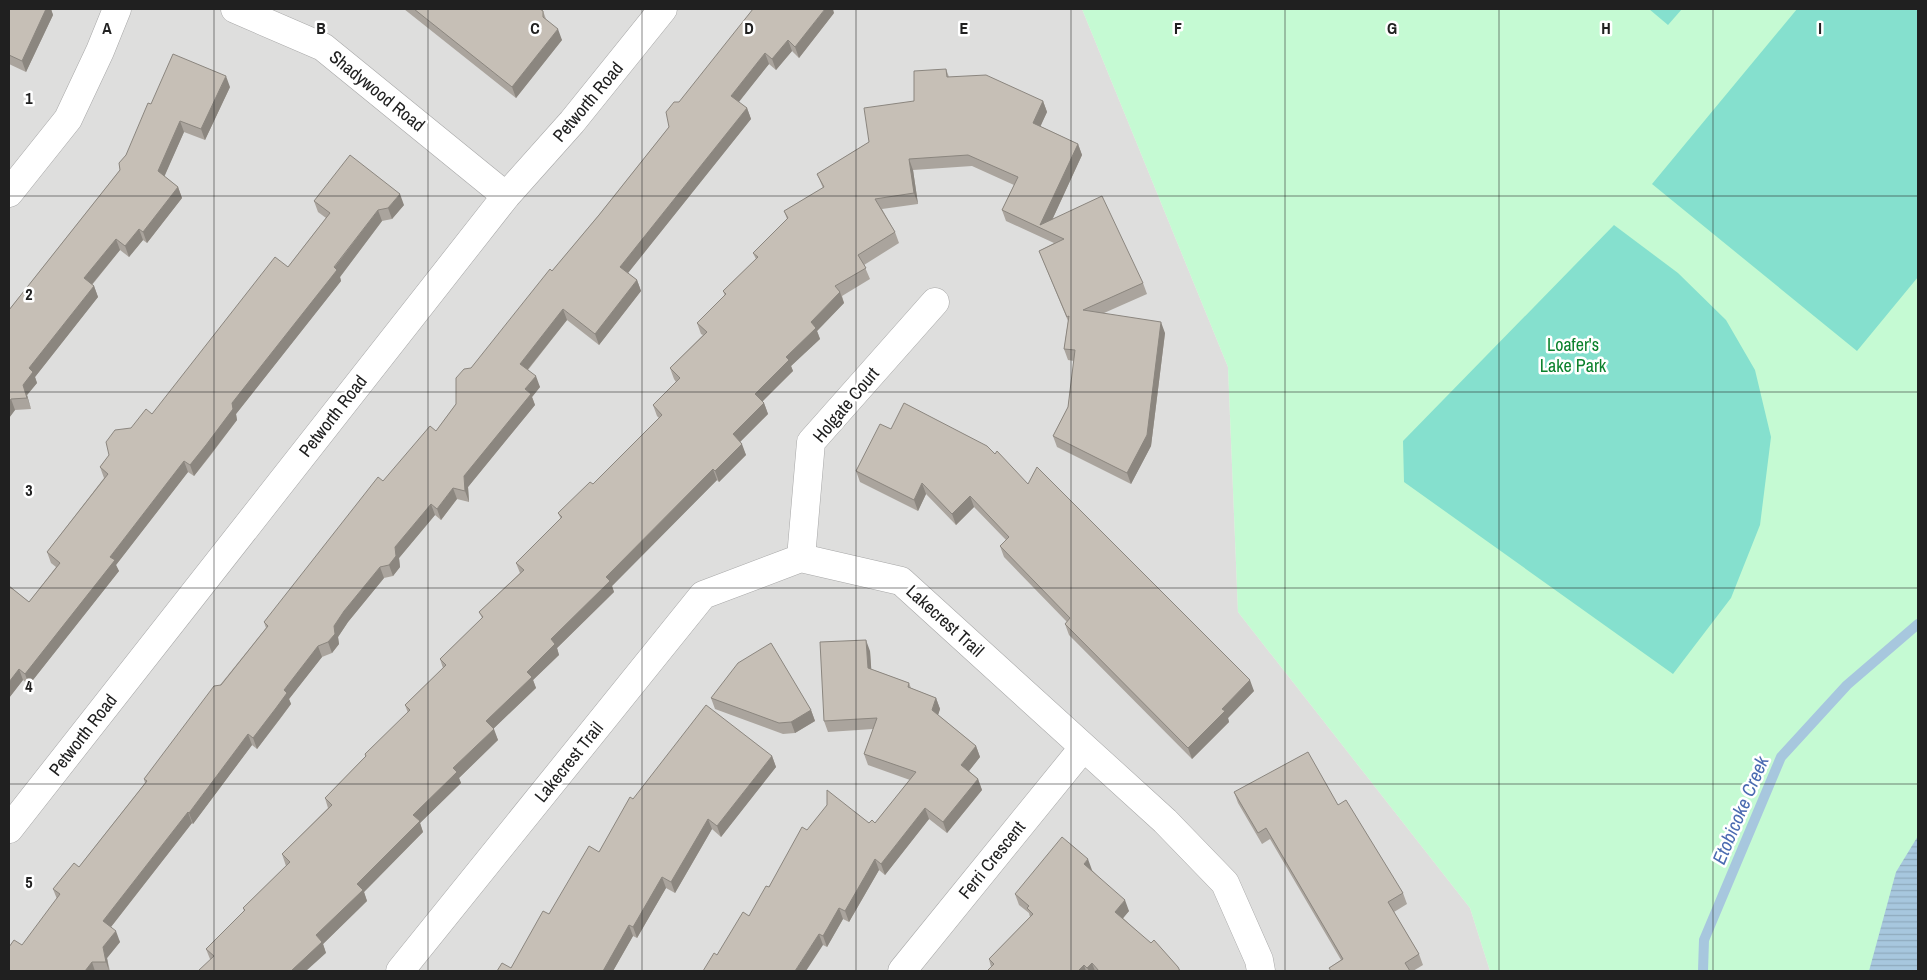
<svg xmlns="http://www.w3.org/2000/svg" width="1927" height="980" font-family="'Archivo Narrow',sans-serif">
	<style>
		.residential { fill: #dededd }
		.park { fill: #c5fad3 }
		.pitch { fill: #85e0ce }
		.water { fill: url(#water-rules) }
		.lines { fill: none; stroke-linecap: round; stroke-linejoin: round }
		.stream { stroke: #a7c7de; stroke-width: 10 }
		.minor-casing { stroke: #a7a7a7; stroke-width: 29 }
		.minor { stroke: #fff; stroke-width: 28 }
		.wall { fill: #aaa49d }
		.shaded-wall { fill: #8b867f }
		.building { fill: #c6bfb6; stroke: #8b867f }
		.grid { fill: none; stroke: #202020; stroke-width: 1; stroke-opacity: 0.55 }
		.labels { text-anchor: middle; stroke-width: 5; stroke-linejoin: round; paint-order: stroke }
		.street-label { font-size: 18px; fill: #202020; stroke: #fff }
		.park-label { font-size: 18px; fill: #0b812c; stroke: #fff }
		.water-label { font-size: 19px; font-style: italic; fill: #4b6bb1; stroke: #fff }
		.grid-label { font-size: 16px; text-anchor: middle; font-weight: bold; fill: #202020; stroke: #fff; stroke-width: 5; stroke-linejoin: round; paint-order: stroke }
	</style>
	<defs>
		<pattern id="water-rules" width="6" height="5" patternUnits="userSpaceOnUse" patternTransform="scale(1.25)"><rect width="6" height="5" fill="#a7c7de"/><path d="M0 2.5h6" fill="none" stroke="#8fabbe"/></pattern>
	</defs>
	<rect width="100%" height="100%" fill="#f1efe7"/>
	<path class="residential" d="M 9,9 L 1082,9 L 1228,367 L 1238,612 L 1470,908 L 1490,971 L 9,971 Z"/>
	<path class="park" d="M 1082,9 L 1918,9 L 1918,971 L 1490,971 L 1470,908 L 1238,612 L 1228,367 Z"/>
	<path class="pitch" d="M 1649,9 L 1682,9 L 1668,25 Z
		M 1797,9 L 1918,9 L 1918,277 L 1857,351 L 1652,184 Z
		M 1614,225 L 1678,273 L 1726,320 L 1755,370 L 1771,437 L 1760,525 L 1731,598 L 1673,674 L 1404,482 L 1403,441 Z"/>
	<path class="water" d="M 1918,836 L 1918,971 L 1869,971 L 1896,872 Z"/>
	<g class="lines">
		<path class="stream" d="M 1703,971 L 1704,940 L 1781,757 L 1847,685 L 1918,624"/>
		<defs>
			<path id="minor" d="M 235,9 L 323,47 L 506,196
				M 9,193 L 68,119 L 100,51 L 117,9
				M 801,558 L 811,442 L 935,302
				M 9,829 L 506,196 L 572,122 L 663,9
				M 400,971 L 703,595 L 801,558 L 901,581 L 1165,821 L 1225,883 L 1259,960 L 1261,971
				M 902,971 L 1083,748"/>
		</defs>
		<use href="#minor" class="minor-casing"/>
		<use href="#minor" class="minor"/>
	</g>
	<path class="wall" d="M 9,9 L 51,9 L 53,15 L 26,72 L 9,64 Z
		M 404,9 L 540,9 L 543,11 L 546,19 L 562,40 L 516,98 Z
		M 834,13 L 799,58 L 792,51 L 776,70 L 769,64 L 738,102 L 747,108 L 751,119 L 628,273 L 637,280 L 641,291 L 599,345 L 567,320 L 528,370 L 540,387 L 532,397 L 535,405 L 468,487 L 469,502 L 457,499 L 441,520 L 435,515 L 399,558 L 400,567 L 393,576 L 384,578 L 348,622 L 338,637 L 339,644 L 332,653 L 322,657 L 289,699 L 291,704 L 280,719 L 257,749 L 252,745 L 193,824 L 192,823 L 111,927 L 120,942 L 107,958 L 110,971 L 9,971 L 57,899 L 53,889 L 79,867 L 145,783 L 144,779 L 266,628 L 264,622 L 383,481 L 436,431 L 456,404 L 471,368 L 599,215 L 669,127 L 679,102 Z
		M 946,69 L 949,77 L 1043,101 L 1047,112 L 1040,126 L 1078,144 L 1082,155 L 1052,220 L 1143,283 L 1147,294 L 1104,313 L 1165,333 L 1151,446 L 1131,484 L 1057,447 L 1053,436 L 1068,407 L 1074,361 L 1068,360 L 1064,349 L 1068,321 L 1039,251 L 1054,243 L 1006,221 L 1002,210 L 1014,185 L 972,166 L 913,170 L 918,204 L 882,209 L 895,232 L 899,243 L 864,265 L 870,279 L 842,296 L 844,303 L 817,331 L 820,339 L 791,366 L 793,371 L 762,401 L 764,403 L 768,414 L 740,442 L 746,455 L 719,482 L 717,480 L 612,586 L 614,592 L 557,648 L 559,655 L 533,680 L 536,688 L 493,729 L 498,740 L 459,778 L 461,783 L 420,823 L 423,832 L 364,892 L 367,901 L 323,944 L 326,953 L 210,959 L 206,949 L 244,911 L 243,908 L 286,866 L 282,854 L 328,808 L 325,798 L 365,757 L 365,754 L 408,713 L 405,705 L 443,668 L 440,659 L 482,618 L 479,612 L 520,573 L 516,563 L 561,519 L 558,513 L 593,484 L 659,418 L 657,416 L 653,405 L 676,382 L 674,379 L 670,368 L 703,335 L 701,334 L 697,323 L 725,296 L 723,291 L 756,259 L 753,253 L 787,219 L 784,211 L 823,188 L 817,174 L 869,142 L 914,101 Z
		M 230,87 L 205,140 L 184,132 L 164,176 L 178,187 L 182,198 L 147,243 L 143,240 L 129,257 L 120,250 L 92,285 L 94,286 L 98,297 L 35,377 L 37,383 L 27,395 L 31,409 L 15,410 L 9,418 L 9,310 L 120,170 L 126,155 L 151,104 Z
		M 314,201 L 404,205 L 392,219 L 382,221 L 340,277 L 341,281 L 236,414 L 237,420 L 210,456 L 194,476 L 188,472 L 116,565 L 119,571 L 29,685 L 23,680 L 9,698 L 9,586 L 29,602 L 56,567 L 51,563 L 47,552 L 104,478 L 100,467 L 131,428 L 152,414 L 288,267 L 326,218 L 318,212 Z
		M 891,429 L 995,454 L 1254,691 L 1228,718 L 1229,722 L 1192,759 L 1069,635 L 1065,624 L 1067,622 L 1004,557 L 1000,546 L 1006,540 L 974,507 L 956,525 L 926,494 L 918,511 L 860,482 L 856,471 Z
		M 870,651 L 871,669 L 909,683 L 911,688 L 936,698 L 940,709 L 938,715 L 976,746 L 980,757 L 969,771 L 978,779 L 982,790 L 947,833 L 929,819 L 885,875 L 879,870 L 849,922 L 843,919 L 827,947 L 823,945 L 717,955 L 749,916 L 807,830 L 875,823 L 910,780 L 868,765 L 864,754 L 873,729 L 828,732 L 824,721 Z
		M 711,698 L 811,710 L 815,721 L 795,733 L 783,734 L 715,709 Z
		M 772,756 L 776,767 L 721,837 L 712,829 L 675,893 L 666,888 L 637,938 L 633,936 L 613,971 L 497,971 L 511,968 L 549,914 L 599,852 L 633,799 Z
		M 1234,792 L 1338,805 L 1403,893 L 1407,904 L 1394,912 L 1419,954 L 1423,965 L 1413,971 L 1331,971 L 1329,968 L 1341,960 L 1270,839 L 1262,844 L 1238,803 Z
		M 1092,870 L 1129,911 L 1123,918 L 1180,971 L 987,971 L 991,967 L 989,959 L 1030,917 L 1029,913 L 1019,905 L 1015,894 Z"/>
	<path class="shaded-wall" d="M 46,9 L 51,9 L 53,15 L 26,72 L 22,61 Z
		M 825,9 L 833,9 L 834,13 L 799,58 L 795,47 Z
		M 558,29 L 562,40 L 516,98 L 512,87 Z
		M 788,40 L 792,51 L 776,70 L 772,59 Z
		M 765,53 L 769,64 L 735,107 L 731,96 Z
		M 226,76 L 230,87 L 205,140 L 201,129 Z
		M 1043,101 L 1047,112 L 1037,134 L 1033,123 Z
		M 747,108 L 751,119 L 624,278 L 620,267 Z
		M 180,121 L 184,132 L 162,182 L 158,171 Z
		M 1078,144 L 1082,155 L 1047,231 L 1040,225 Z
		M 909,159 L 913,170 L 918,204 L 914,193 Z
		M 178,187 L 182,198 L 147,243 L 143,232 Z
		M 400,194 L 404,205 L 392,219 L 388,208 Z
		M 378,210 L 382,221 L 340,277 L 341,281 L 236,414 L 237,420 L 194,476 L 190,465 L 232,403 Z
		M 139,229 L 143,240 L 129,257 L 125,246 Z
		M 116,239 L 120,250 L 88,289 L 84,278 Z
		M 637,280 L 641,291 L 599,345 L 595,334 Z
		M 94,286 L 98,297 L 35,377 L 37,383 L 27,395 L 31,409 L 23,385 L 29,368 Z
		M 840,292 L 844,303 L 817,331 L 820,339 L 791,366 L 793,371 L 759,405 L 755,394 L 786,357 L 811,322 Z
		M 563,309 L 567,320 L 524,374 L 520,364 Z
		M 1161,322 L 1165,333 L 1151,446 L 1131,484 L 1127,473 Z
		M 536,376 L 540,387 L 532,397 L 535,405 L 468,487 L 469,502 L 465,491 L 464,476 L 525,389 Z
		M 11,399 L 15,410 L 9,418 L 9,402 Z
		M 764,403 L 768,414 L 737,445 L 733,434 Z
		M 742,444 L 746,455 L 719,482 L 715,471 Z
		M 184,461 L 188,472 L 116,565 L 119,571 L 29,685 L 25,674 L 110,557 Z
		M 713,469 L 717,480 L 612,586 L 614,592 L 557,648 L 559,655 L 533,680 L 536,688 L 490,732 L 486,721 L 527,672 L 551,639 L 606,577 Z
		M 922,483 L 926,494 L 918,511 L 914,500 Z
		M 453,488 L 457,499 L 441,520 L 437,509 Z
		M 970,496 L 974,507 L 956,525 L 952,514 Z
		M 431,504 L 435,515 L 399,558 L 400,567 L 393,576 L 389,565 L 395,547 Z
		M 380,567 L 384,578 L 348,622 L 338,637 L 339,644 L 332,653 L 328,642 L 334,626 L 344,611 Z
		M 866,640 L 870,651 L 872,679 L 868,668 Z
		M 318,646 L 322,657 L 289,699 L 291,704 L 257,749 L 253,738 L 284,690 Z
		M 19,669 L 23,680 L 9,698 L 9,682 Z
		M 1250,680 L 1254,691 L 1228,718 L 1229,722 L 1192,759 L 1188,748 L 1222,709 Z
		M 936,698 L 940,709 L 936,721 L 932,710 Z
		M 811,710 L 815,721 L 795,733 L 791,722 Z
		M 494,729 L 498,740 L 459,778 L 461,783 L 420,823 L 423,832 L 364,892 L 367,901 L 323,944 L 326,953 L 306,971 L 291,971 L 316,935 L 413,815 L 453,768 Z
		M 248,734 L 252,745 L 193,824 L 189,813 Z
		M 976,746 L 980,757 L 965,776 L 961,765 Z
		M 772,756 L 776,767 L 721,837 L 717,826 Z
		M 978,779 L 982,790 L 947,833 L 943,822 Z
		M 925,808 L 929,819 L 885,875 L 881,864 Z
		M 188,812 L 192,823 L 107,932 L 103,921 Z
		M 708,819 L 712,829 L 675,893 L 671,882 Z
		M 875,859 L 879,870 L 849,922 L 845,911 Z
		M 1088,859 L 1092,870 L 1088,874 L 1084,864 Z
		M 662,877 L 666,888 L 637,938 L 633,927 Z
		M 1125,900 L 1129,911 L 1119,923 L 1115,912 Z
		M 839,908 L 843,919 L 827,947 L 823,936 Z
		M 629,925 L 633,936 L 613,971 L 603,971 Z
		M 116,931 L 120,942 L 107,958 L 109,971 L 106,962 L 103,947 Z
		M 819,934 L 823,945 L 806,971 L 795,971 Z
		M 92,962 L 95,971 L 85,971 Z
		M 1092,963 L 1095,971 L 1089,971 L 1087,968 Z
		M 1084,965 L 1086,971 L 1078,971 Z"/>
	<path class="building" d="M 9,9 L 46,9 L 22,61 L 9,55 Z
		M 414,9 L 540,9 L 543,11 L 543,17 L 558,29 L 512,87 Z
		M 753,9 L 825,9 L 795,47 L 788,40 L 772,59 L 765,53 L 731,96 L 747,108 L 620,267 L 637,280 L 595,334 L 563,309 L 520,364 L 536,376 L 525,389 L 531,394 L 464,476 L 465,491 L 453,488 L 437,509 L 431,504 L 395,547 L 396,556 L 389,565 L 380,567 L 344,611 L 334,626 L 335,634 L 328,642 L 318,646 L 284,690 L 287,693 L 276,708 L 253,738 L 248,734 L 189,813 L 188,812 L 103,921 L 116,931 L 103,947 L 106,962 L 92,962 L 85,971 L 9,971 L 9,947 L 14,940 L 22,945 L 60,894 L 53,889 L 74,863 L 79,867 L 147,781 L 144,779 L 214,686 L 221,685 L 268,626 L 264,622 L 378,477 L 383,481 L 430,426 L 436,431 L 456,404 L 456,378 L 464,369 L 471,368 L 550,269 L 552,271 L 599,215 L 669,127 L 666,112 L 674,102 L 679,102 Z
		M 173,54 L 226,76 L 201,129 L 180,121 L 158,171 L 178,187 L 143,232 L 139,229 L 125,246 L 116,239 L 84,278 L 94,286 L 29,368 L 33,372 L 23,385 L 27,398 L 11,399 L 9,402 L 9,310 L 120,170 L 119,163 L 126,155 L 148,103 L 151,104 Z
		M 946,69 L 947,77 L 986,75 L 1043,101 L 1033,123 L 1078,144 L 1040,225 L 1102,196 L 1143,283 L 1083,310 L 1161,322 L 1147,435 L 1127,473 L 1053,436 L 1068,407 L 1075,350 L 1064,349 L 1069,316 L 1067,317 L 1039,251 L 1064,239 L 1002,210 L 1018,177 L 968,155 L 909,159 L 914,193 L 875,199 L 895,232 L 858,255 L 866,268 L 835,286 L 840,292 L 811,322 L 816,328 L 786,357 L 789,360 L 755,394 L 764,403 L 733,434 L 742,444 L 715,471 L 713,469 L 606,577 L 610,581 L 551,639 L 555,644 L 527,672 L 532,677 L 486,721 L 494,729 L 453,768 L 457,772 L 413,815 L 420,821 L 357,884 L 363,890 L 316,935 L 322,942 L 291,971 L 198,971 L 214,956 L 206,949 L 245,910 L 243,908 L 290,862 L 282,854 L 332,805 L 325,798 L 366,756 L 365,754 L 410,710 L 405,705 L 446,665 L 440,659 L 483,617 L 479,612 L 524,570 L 516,563 L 562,517 L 558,513 L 590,482 L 593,484 L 662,415 L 653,405 L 680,378 L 670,368 L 707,332 L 697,323 L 726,294 L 723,291 L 758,257 L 753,253 L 788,218 L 784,211 L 824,187 L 817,174 L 869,142 L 864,108 L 914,101 L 914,71 Z
		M 350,155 L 400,194 L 388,208 L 378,210 L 334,267 L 337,270 L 232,403 L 233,409 L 206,445 L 190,465 L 184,461 L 110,557 L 115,560 L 25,674 L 19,669 L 9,682 L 9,586 L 29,602 L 60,563 L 47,552 L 108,474 L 100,467 L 109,455 L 106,442 L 115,430 L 131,428 L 146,409 L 152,414 L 275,257 L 288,267 L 330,213 L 314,201 Z
		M 904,403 L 987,446 L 995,454 L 997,451 L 1028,484 L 1037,467 L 1250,680 L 1222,709 L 1225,711 L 1188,748 L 1065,624 L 1070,618 L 1000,546 L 1009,537 L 970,496 L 952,514 L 922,483 L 914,500 L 856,471 L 880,424 L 891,429 Z
		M 866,640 L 868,668 L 909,683 L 908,687 L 936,698 L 932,710 L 976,746 L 961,765 L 978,779 L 943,822 L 925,808 L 881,864 L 875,859 L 845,911 L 839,908 L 823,936 L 819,934 L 795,971 L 703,971 L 714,953 L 717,955 L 743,912 L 749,916 L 766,886 L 769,887 L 802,827 L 807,830 L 827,805 L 827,790 L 869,823 L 872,820 L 875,823 L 916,772 L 864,754 L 877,718 L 824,721 L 820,642 Z
		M 771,643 L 811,710 L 791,722 L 779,723 L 711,698 L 738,663 Z
		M 706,705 L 772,756 L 717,826 L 708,819 L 671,882 L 662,877 L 633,927 L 629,925 L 603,971 L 497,971 L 502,963 L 511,968 L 543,911 L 549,914 L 589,846 L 599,852 L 630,797 L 633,799 Z
		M 1308,752 L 1338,805 L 1346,800 L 1403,893 L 1388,902 L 1419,954 L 1405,963 L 1410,971 L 1331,971 L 1329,968 L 1343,959 L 1266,828 L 1258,833 L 1234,792 Z
		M 1062,837 L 1088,859 L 1084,864 L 1125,900 L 1115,912 L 1151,943 L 1154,940 L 1178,967 L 1180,971 L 1099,971 L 1092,963 L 1087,968 L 1084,965 L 1078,971 L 987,971 L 994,964 L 989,959 L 1033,914 L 1027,908 L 1029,906 L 1015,894 Z"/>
	<path class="grid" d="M 214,9 L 214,971M 428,9 L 428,971M 642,9 L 642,971M 856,9 L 856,971M 1071,9 L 1071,971M 1285,9 L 1285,971M 1499,9 L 1499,971M 1713,9 L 1713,971M 9,196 L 1918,196M 9,392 L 1918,392M 9,588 L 1918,588M 9,784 L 1918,784"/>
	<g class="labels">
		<g class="street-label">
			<text transform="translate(377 91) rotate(39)" y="6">Shadywood Road</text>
			<text transform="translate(588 102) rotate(-50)" y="6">Petworth Road</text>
			<text transform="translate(846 405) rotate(-50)" y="6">Holgate Court</text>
			<text transform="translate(333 416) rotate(-52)" y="6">Petworth Road</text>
			<text transform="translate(945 621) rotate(42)" y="6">Lakecrest Trail</text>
			<text transform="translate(83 735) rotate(-52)" y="6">Petworth Road</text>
			<text transform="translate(569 762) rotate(-51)" y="6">Lakecrest Trail</text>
			<text transform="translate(992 860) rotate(-51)" y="6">Ferri Crescent</text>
		</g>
		<g class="park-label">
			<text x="1573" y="351">Loafer's<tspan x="1573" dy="21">Lake Park</tspan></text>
		</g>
		<g class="water-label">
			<text transform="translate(1740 810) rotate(-67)" y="7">Etobicoke Creek</text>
		</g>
	</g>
	<g class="grid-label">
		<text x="107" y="34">A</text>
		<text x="321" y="34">B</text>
		<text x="535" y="34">C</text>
		<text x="749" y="34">D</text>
		<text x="964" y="34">E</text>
		<text x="1178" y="34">F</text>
		<text x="1392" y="34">G</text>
		<text x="1606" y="34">H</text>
		<text x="1820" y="34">I</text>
		<text x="29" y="104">1</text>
		<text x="29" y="300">2</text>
		<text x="29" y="496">3</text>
		<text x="29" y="692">4</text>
		<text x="29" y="888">5</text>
	</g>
	<rect width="1927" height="980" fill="none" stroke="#202020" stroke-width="20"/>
</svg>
